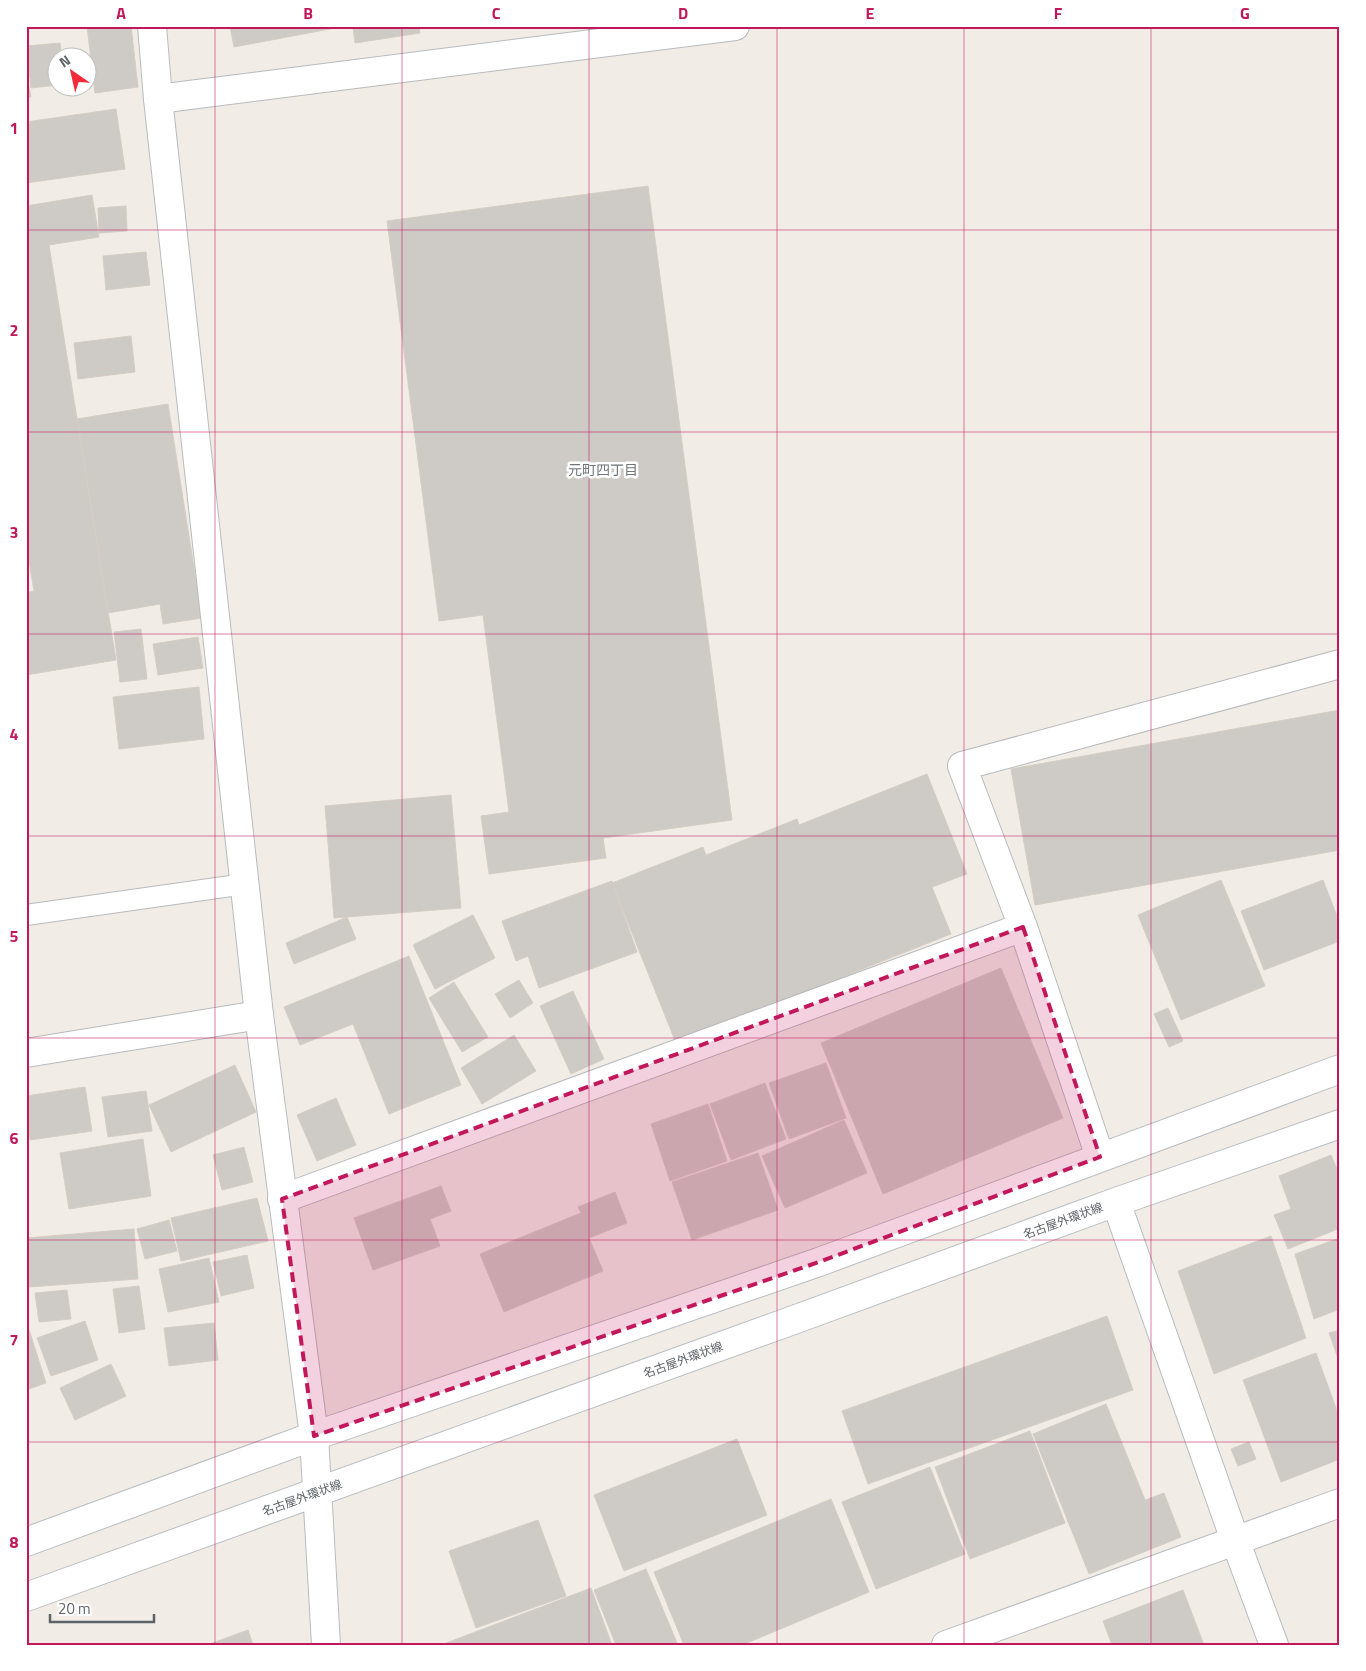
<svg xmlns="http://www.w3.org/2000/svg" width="1366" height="1671" font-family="'Titillium Web','Noto Sans JP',sans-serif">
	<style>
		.building { fill: #cecac5; stroke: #d6cdc4 }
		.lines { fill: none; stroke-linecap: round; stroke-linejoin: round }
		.lane-casing { stroke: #b7babd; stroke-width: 22 }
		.street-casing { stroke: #b7babd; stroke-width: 30 }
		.secondary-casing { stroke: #b7bcc0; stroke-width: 30 }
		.lane { stroke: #fff; stroke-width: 20 }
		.street { stroke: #fff; stroke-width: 28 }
		.secondary { stroke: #fff; stroke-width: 28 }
		.marked { fill: #c2185b; fill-opacity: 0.2; stroke: #c2185b; stroke-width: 4; stroke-dasharray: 10 6; stroke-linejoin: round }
		.grid { fill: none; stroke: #c2185b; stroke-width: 1; stroke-opacity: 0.55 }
		.labels { text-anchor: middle; stroke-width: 5; stroke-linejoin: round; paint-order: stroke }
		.street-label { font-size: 12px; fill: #5e6367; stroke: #fff }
		.neighbourhood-label { font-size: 14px; fill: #6e7679; stroke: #fff }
		.neatline { fill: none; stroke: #c2185b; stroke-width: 2 }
		.grid-label { font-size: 16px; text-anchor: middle; font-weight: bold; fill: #c2185b }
	</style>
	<rect width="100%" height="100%" fill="#f1ede6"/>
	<path class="building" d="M 87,26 L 131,26 L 138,87 L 95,93 Z
		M 230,26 L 346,26 L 234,47 Z
		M 353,26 L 419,26 L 420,33 L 355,43 Z
		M 60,43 L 62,58 L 58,58 L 58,85 L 31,88 L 26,46 Z
		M 26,72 L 31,97 L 26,98 Z
		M 116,109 L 125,169 L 26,183 L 26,122 Z
		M 648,186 L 732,820 L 603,838 L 606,858 L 489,874 L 481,816 L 509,812 L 483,615 L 439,621 L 387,221 Z
		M 92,195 L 99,237 L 49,245 L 116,660 L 26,675 L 26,593 L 34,591 L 26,543 L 26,206 Z
		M 126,206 L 127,231 L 99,233 L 98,208 Z
		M 146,252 L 150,285 L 106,290 L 103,256 Z
		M 131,336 L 135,372 L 78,379 L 74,343 Z
		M 168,404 L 202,618 L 163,624 L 160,604 L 108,613 L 77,419 Z
		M 141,629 L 147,679 L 120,682 L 114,632 Z
		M 198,637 L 203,668 L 158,675 L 153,644 Z
		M 199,687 L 204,739 L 119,749 L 113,697 Z
		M 1340,710 L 1340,850 L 1035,905 L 1011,769 Z
		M 927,774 L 967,874 L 932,887 L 951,934 L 676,1043 L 612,883 L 703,847 L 706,855 L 797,819 L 799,825 Z
		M 451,795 L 461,908 L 334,918 L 325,806 Z
		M 1221,880 L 1265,986 L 1181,1020 L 1138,915 Z
		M 1323,880 L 1340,924 L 1340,941 L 1264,970 L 1241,911 Z
		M 612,881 L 637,952 L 539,988 L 528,956 L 516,961 L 502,921 Z
		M 473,915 L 495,958 L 435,989 L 413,945 Z
		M 347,917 L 356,939 L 294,964 L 286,943 Z
		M 409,956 L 461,1085 L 389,1114 L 353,1024 L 300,1045 L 284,1007 Z
		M 1001,968 L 1063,1118 L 883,1194 L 821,1043 Z
		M 519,980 L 533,1003 L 510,1018 L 495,994 Z
		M 454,982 L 488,1037 L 462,1052 L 429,998 Z
		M 573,991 L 604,1059 L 571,1074 L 540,1006 Z
		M 1168,1008 L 1183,1041 L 1169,1047 L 1154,1014 Z
		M 514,1035 L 536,1071 L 482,1104 L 461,1068 Z
		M 826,1063 L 846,1118 L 789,1139 L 769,1083 Z
		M 235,1065 L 256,1112 L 171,1152 L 149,1105 Z
		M 765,1083 L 786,1139 L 731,1160 L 710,1104 Z
		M 85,1087 L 92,1131 L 30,1140 L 26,1113 L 26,1096 Z
		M 146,1091 L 152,1131 L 108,1137 L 102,1097 Z
		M 336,1098 L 356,1145 L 317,1161 L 297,1115 Z
		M 708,1104 L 727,1161 L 670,1181 L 651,1124 Z
		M 844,1120 L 867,1173 L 785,1208 L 762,1156 Z
		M 143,1139 L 151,1196 L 69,1209 L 60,1153 Z
		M 244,1147 L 253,1182 L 222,1190 L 213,1155 Z
		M 758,1153 L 778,1210 L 692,1240 L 672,1182 Z
		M 1331,1155 L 1340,1176 L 1340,1228 L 1288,1249 L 1274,1215 L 1291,1209 L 1279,1176 Z
		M 441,1186 L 451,1211 L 430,1219 L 440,1246 L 373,1270 L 354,1218 Z
		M 615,1192 L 627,1223 L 589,1238 L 603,1271 L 504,1312 L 480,1254 L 581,1213 L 578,1207 Z
		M 257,1198 L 268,1241 L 181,1261 L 171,1218 Z
		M 169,1220 L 177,1251 L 145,1259 L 137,1229 Z
		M 134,1229 L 138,1279 L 29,1287 L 26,1238 Z
		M 1271,1236 L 1306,1338 L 1214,1374 L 1178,1271 Z
		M 1340,1238 L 1340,1309 L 1314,1319 L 1295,1254 Z
		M 247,1255 L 254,1288 L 221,1296 L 213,1262 Z
		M 209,1258 L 219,1302 L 168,1312 L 159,1269 Z
		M 139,1286 L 145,1329 L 119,1333 L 113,1289 Z
		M 67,1290 L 71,1319 L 39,1322 L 35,1293 Z
		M 1107,1316 L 1133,1390 L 868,1484 L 842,1411 Z
		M 26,1320 L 46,1383 L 26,1390 Z
		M 85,1321 L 98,1360 L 51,1376 L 37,1338 Z
		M 214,1323 L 218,1360 L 169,1366 L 164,1328 Z
		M 1340,1330 L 1340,1364 L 1329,1333 Z
		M 1316,1353 L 1340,1419 L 1340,1459 L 1281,1482 L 1243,1380 Z
		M 111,1364 L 126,1396 L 75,1420 L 60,1388 Z
		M 1106,1404 L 1145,1500 L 1164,1493 L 1181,1537 L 1089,1574 L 1033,1434 Z
		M 1030,1431 L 1065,1523 L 970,1559 L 935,1467 Z
		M 737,1439 L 767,1515 L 624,1571 L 594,1495 Z
		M 1249,1442 L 1256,1459 L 1238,1466 L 1231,1449 Z
		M 930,1467 L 965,1554 L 876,1589 L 842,1502 Z
		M 831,1499 L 869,1592 L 742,1645 L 684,1645 L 654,1572 Z
		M 538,1520 L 566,1596 L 476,1628 L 449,1551 Z
		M 646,1569 L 678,1645 L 616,1645 L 594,1590 Z
		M 591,1588 L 612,1645 L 441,1645 Z
		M 1183,1590 L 1204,1645 L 1112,1645 L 1103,1621 Z
		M 248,1630 L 253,1645 L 207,1645 Z"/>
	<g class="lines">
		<defs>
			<path id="lane" d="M 26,915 L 245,884"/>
			<path id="street" d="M 158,99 L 735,26
				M 26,1053 L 259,1015
				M 1100,1157 L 1023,927 L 962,766 L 1340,664
				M 282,1199 L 1023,927
				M 946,1645 L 1340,1503"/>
			<path id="secondary" d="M 152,26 L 158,99 L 259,1015 L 314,1436 L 326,1645
				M 1116,1202 L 1235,1540 L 1274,1645
				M 26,1542 L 314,1436 L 819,1262 L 1340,1069
				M 26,1597 L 788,1322 L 1116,1202 L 1340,1124"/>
		</defs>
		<use href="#lane" class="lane-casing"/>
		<use href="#street" class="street-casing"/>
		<use href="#secondary" class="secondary-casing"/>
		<use href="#lane" class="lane"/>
		<use href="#street" class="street"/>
		<use href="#secondary" class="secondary"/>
	</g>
	<path class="marked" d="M 1023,927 L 1100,1157 L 819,1262 L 314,1436 L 282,1199 Z"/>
	<path class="grid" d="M 215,26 L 215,1645M 402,26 L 402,1645M 589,26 L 589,1645M 777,26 L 777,1645M 964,26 L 964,1645M 1151,26 L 1151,1645M 26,230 L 1340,230M 26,432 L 1340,432M 26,634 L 1340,634M 26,836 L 1340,836M 26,1038 L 1340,1038M 26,1240 L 1340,1240M 26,1442 L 1340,1442"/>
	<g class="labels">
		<g class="street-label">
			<text transform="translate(1063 1221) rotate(-20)" y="4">名古屋外環状線</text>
			<text transform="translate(683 1360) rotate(-20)" y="4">名古屋外環状線</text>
			<text transform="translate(302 1498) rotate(-20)" y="4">名古屋外環状線</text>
		</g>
		<g class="neighbourhood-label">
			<text x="603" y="475">元町四丁目</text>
		</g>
	</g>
	<rect width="1366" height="1671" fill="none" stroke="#ffffff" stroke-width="55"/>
	<g transform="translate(72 72) rotate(326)"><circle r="24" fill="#ffffff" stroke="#bfc1c2"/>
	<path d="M0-4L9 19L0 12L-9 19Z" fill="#f32a3a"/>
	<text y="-8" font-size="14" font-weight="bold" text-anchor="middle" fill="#5e6367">N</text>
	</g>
	<path d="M50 1614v8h104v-8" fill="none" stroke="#5e6367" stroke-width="2.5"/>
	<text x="58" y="1614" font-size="15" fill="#5e6367" stroke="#ffffff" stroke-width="4" paint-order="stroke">20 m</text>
	<rect x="28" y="28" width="1310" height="1616" class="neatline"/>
	<g class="grid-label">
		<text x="121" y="19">A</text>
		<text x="308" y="19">B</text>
		<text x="496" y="19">C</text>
		<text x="683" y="19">D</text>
		<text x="870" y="19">E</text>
		<text x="1058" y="19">F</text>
		<text x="1245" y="19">G</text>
		<text x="14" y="134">1</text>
		<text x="14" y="336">2</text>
		<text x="14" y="538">3</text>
		<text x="14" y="740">4</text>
		<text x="14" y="942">5</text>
		<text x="14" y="1144">6</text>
		<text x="14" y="1346">7</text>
		<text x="14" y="1548">8</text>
	</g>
</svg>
